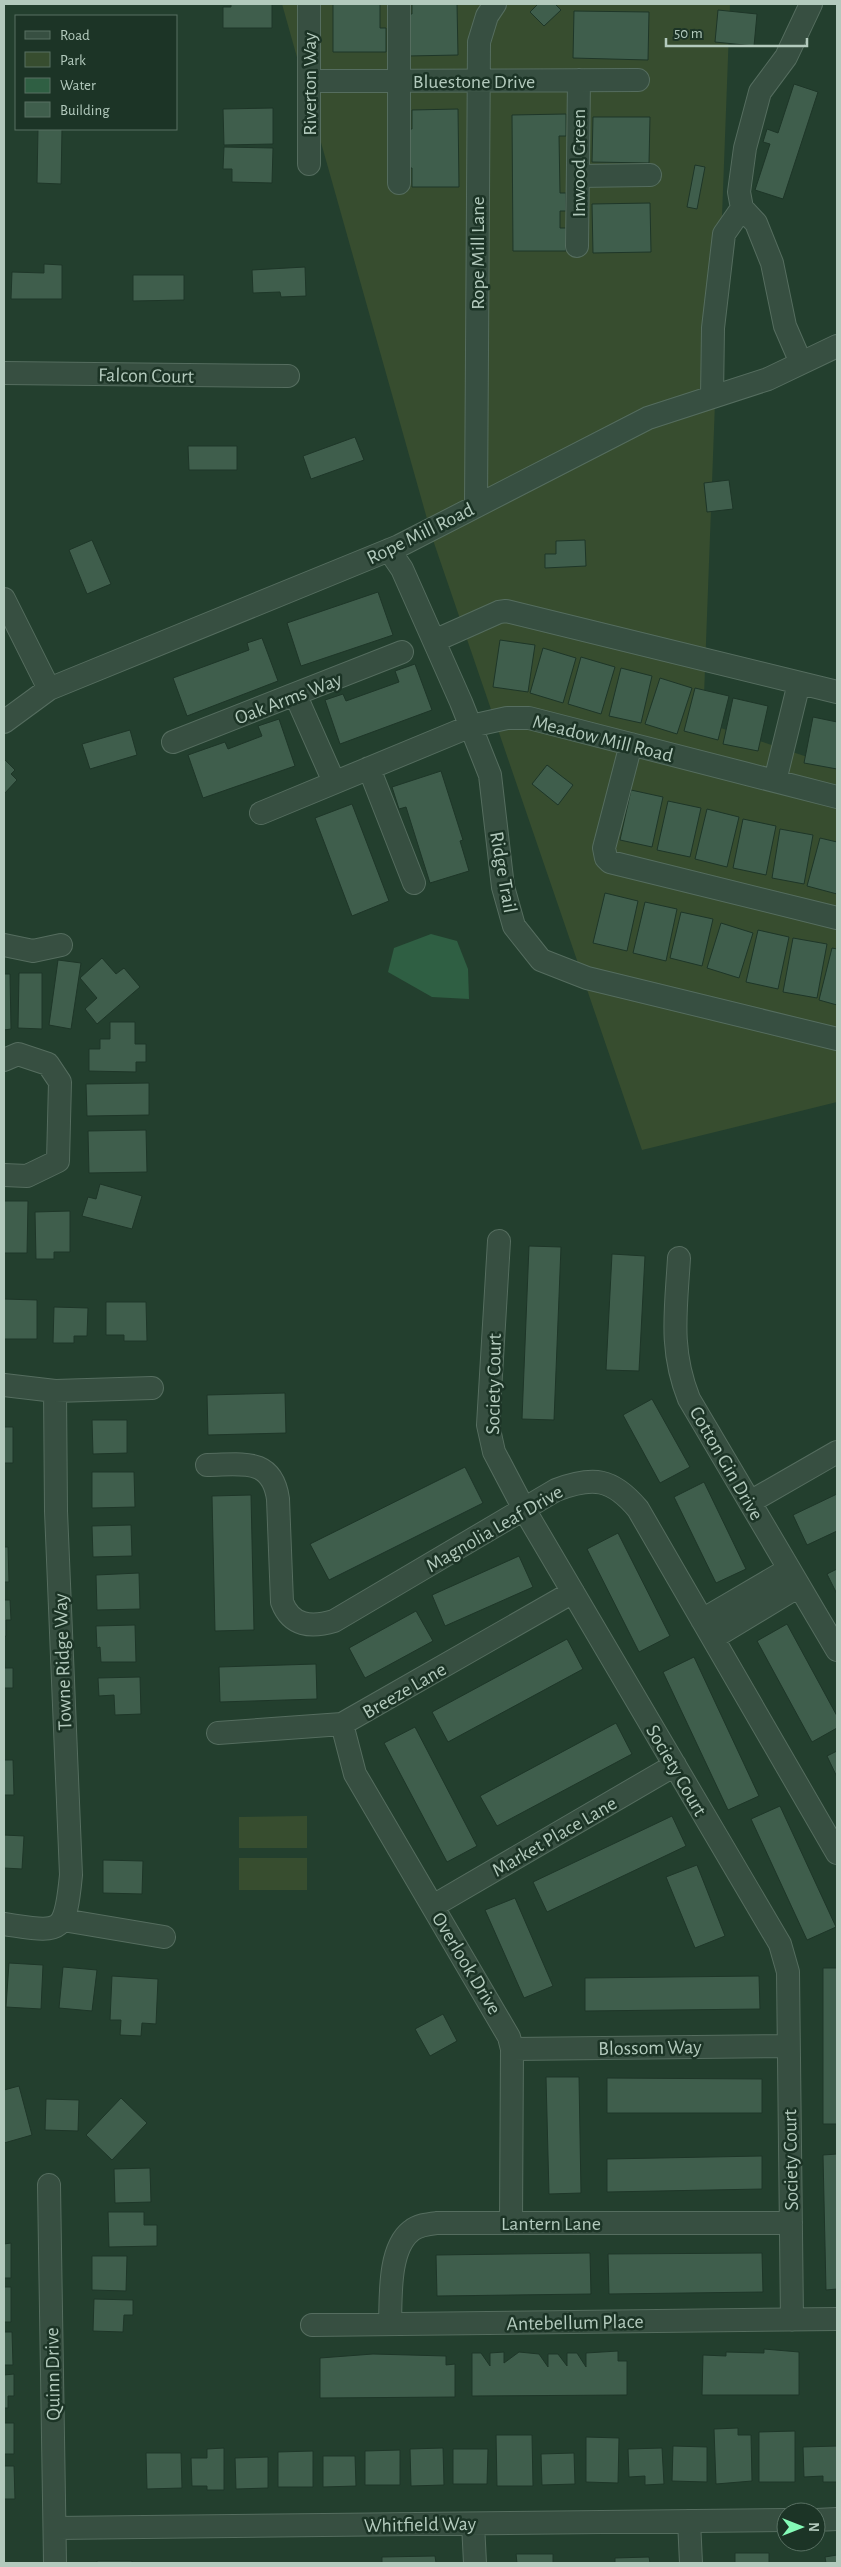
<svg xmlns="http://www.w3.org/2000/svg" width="841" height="2567" font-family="'Alegreya Sans',sans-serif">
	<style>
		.green { fill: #374d2f }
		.water { fill: #2f5f43 }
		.building { fill: #3f5e4c; stroke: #1e3628 }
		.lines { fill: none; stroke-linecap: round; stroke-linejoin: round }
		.minor-casing { stroke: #556d5f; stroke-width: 24 }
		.minor { stroke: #374f41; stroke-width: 22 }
		.labels { text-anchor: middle; stroke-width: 5; stroke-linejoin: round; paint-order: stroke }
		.street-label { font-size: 20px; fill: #b3cabd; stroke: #1c3426 }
	</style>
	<rect width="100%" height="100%" fill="#233f2e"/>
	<path class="green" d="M 282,4 L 730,4 L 703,722 L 837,767 L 837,1102 L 642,1150 L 433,540 Z
		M 307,1816 L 307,1848 L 239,1848 L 239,1817 Z
		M 239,1858 L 307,1858 L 307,1890 L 239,1890 Z"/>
	<path class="water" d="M 431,934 L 457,941 L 468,969 L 469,999 L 432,997 L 388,972 L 394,948 Z"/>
	<path class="building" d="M 231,4 L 272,4 L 272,28 L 223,28 L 223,7 L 231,7 Z
		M 333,4 L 380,4 L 380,28 L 386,28 L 386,52 L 333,52 Z
		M 412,4 L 457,4 L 458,55 L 408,56 L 405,14 L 412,14 Z
		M 538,4 L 555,4 L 561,10 L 544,26 L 530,12 Z
		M 718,10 L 757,14 L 754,46 L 715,42 Z
		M 574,11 L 649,12 L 648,60 L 573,58 Z
		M 794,84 L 818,92 L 783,199 L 755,190 L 770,144 L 763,142 L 767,129 L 778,133 Z
		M 273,108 L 273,144 L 224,145 L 223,109 Z
		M 458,109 L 459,187 L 412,187 L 412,168 L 405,168 L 405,129 L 412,129 L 412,110 Z
		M 566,114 L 566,136 L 559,136 L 560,193 L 566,193 L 566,211 L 560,211 L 560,228 L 566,228 L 566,251 L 513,251 L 512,115 Z
		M 593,117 L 650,117 L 649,163 L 592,162 Z
		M 38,129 L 62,129 L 61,184 L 37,183 Z
		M 224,147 L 273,148 L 272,183 L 232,182 L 232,169 L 223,169 Z
		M 695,165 L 705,167 L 697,209 L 687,207 Z
		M 650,203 L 651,252 L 593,253 L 592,204 Z
		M 44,264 L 62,265 L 62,299 L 11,299 L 12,272 L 44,273 Z
		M 305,267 L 306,296 L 281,297 L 280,292 L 253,293 L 252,270 Z
		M 133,275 L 184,275 L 184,300 L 133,301 Z
		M 355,437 L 364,460 L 311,479 L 303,456 Z
		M 188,446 L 237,446 L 237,470 L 189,470 Z
		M 729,480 L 733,509 L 707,512 L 704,483 Z
		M 92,540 L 111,584 L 87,594 L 69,550 Z
		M 585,540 L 586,566 L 545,568 L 545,554 L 556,554 L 556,541 Z
		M 378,592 L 393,635 L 301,666 L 287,623 Z
		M 262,638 L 278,681 L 187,716 L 173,678 L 249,650 L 247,643 Z
		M 500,640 L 535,645 L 528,692 L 493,687 Z
		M 543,648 L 576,658 L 563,703 L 530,693 Z
		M 581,657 L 615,667 L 601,714 L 568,704 Z
		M 415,664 L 432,710 L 340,744 L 325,700 L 343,694 L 346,701 L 399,682 L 395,671 Z
		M 621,668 L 652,676 L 641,723 L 609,716 Z
		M 660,678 L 692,688 L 677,734 L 645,724 Z
		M 695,688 L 729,696 L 718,740 L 684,731 Z
		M 733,698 L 768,706 L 758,751 L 723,744 Z
		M 813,717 L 837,722 L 837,769 L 804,763 Z
		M 279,719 L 295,766 L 203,798 L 188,755 L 225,742 L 228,749 L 262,736 L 258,726 Z
		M 130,730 L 137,755 L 90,769 L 82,744 Z
		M 4,759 L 15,770 L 11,774 L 17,780 L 4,794 Z
		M 547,765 L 573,785 L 558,805 L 532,784 Z
		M 441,771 L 463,840 L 460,841 L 469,871 L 430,883 L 406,807 L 399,809 L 392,787 Z
		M 631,790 L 663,797 L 652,847 L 620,840 Z
		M 668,801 L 701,808 L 690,857 L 657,850 Z
		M 352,804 L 389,901 L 352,916 L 315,818 Z
		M 707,809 L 739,817 L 727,867 L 695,859 Z
		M 743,819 L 776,826 L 766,875 L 733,868 Z
		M 780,829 L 813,835 L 804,884 L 772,878 Z
		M 820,838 L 837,842 L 837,894 L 807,886 Z
		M 605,893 L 638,901 L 627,951 L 593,943 Z
		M 645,902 L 677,909 L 666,961 L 633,953 Z
		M 681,912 L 713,919 L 702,966 L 670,958 Z
		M 721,923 L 753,933 L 739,978 L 707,968 Z
		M 758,930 L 789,937 L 778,989 L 746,982 Z
		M 793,938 L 827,944 L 817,998 L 783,992 Z
		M 832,948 L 837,949 L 837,1005 L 819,1000 Z
		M 102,958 L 116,974 L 124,968 L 140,987 L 97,1024 L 85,1009 L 97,998 L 80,978 Z
		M 58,960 L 81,963 L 71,1029 L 49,1025 Z
		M 19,973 L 42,973 L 42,1029 L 18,1028 Z
		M 4,974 L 10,974 L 11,1029 L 4,1030 Z
		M 110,1022 L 135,1022 L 135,1044 L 146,1044 L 146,1062 L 136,1062 L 136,1072 L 89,1071 L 89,1049 L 100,1049 L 100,1039 L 110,1039 Z
		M 149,1083 L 149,1115 L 87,1116 L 86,1084 Z
		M 146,1130 L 147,1172 L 89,1173 L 88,1131 Z
		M 100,1184 L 142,1196 L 132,1229 L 82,1216 L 88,1197 L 96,1199 Z
		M 4,1201 L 28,1201 L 27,1253 L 4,1253 Z
		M 70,1211 L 70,1252 L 54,1252 L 54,1259 L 36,1259 L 35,1212 Z
		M 529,1246 L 561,1247 L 554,1420 L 522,1419 Z
		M 612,1254 L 645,1256 L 639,1371 L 606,1370 Z
		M 4,1299 L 37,1300 L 37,1339 L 4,1339 Z
		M 106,1302 L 146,1302 L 147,1341 L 124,1341 L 124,1335 L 106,1335 Z
		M 54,1307 L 88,1308 L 87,1336 L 74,1336 L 74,1343 L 53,1343 Z
		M 285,1393 L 286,1433 L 208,1435 L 207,1395 Z
		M 652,1399 L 690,1467 L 660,1483 L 623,1415 Z
		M 92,1420 L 127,1420 L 127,1453 L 93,1454 Z
		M 4,1427 L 13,1427 L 13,1463 L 4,1463 Z
		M 465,1467 L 483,1503 L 329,1580 L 310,1544 Z
		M 92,1472 L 134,1472 L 135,1507 L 92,1508 Z
		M 704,1482 L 746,1569 L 716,1583 L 674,1497 Z
		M 837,1494 L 837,1531 L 807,1545 L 793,1515 Z
		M 251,1495 L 254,1630 L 215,1631 L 212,1496 Z
		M 131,1525 L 132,1556 L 93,1557 L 92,1526 Z
		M 618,1533 L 670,1636 L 639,1652 L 587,1549 Z
		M 4,1547 L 8,1547 L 9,1582 L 4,1582 Z
		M 519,1556 L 533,1587 L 445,1626 L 432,1595 Z
		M 837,1569 L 837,1594 L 827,1574 Z
		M 139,1573 L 140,1609 L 97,1610 L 96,1575 Z
		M 4,1600 L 10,1600 L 11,1620 L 6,1620 L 6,1636 L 4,1637 Z
		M 416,1611 L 433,1641 L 365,1678 L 349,1648 Z
		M 787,1624 L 837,1716 L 837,1728 L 812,1742 L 757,1641 Z
		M 135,1625 L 136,1662 L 101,1662 L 100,1647 L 97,1648 L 96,1626 Z
		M 567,1639 L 583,1669 L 448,1742 L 432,1712 Z
		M 4,1653 L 5,1668 L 13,1668 L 13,1688 L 4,1688 Z
		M 694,1657 L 759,1796 L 728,1810 L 663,1672 Z
		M 316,1664 L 317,1699 L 220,1702 L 219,1667 Z
		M 140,1677 L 141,1714 L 115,1715 L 114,1695 L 99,1696 L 98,1678 Z
		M 616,1723 L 632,1754 L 497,1826 L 480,1796 Z
		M 415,1727 L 477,1846 L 447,1862 L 384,1743 Z
		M 837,1751 L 837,1777 L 827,1756 Z
		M 4,1760 L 13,1760 L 14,1795 L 4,1795 Z
		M 780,1806 L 836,1927 L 807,1940 L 751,1819 Z
		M 672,1816 L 686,1846 L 547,1912 L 533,1882 Z
		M 4,1835 L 24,1836 L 22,1869 L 4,1868 Z
		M 103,1860 L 143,1861 L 142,1894 L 103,1893 Z
		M 697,1865 L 725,1936 L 695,1948 L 666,1877 Z
		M 515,1898 L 553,1986 L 524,1998 L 485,1910 Z
		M 9,1963 L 43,1965 L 41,2009 L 6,2007 Z
		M 63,1967 L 97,1970 L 92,2011 L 59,2008 Z
		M 823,1968 L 837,1968 L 837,2124 L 823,2124 Z
		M 112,1976 L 158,1979 L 156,2024 L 142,2023 L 141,2036 L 120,2035 L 121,2020 L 110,2020 Z
		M 759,1976 L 760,2009 L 585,2011 L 585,1978 Z
		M 443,2014 L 457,2041 L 430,2056 L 415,2029 Z
		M 546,2077 L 579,2077 L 581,2193 L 549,2194 Z
		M 607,2078 L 762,2079 L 762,2113 L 607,2113 Z
		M 19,2086 L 32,2135 L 4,2143 L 4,2090 Z
		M 121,2098 L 147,2123 L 112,2160 L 86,2135 Z
		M 46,2099 L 79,2100 L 78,2131 L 45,2130 Z
		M 837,2154 L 837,2289 L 826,2290 L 823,2155 Z
		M 762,2156 L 762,2189 L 607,2192 L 607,2159 Z
		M 150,2168 L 151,2202 L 115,2203 L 114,2169 Z
		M 108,2212 L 144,2212 L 144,2225 L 157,2225 L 157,2246 L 109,2247 Z
		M 11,2243 L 11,2278 L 4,2278 L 4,2244 Z
		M 590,2253 L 591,2294 L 437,2296 L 436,2255 Z
		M 762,2253 L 763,2292 L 609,2294 L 608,2254 Z
		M 92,2256 L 127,2256 L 126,2291 L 92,2290 Z
		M 4,2287 L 11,2287 L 11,2322 L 4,2322 Z
		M 94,2299 L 133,2300 L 133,2315 L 124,2315 L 123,2332 L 93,2331 Z
		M 4,2332 L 12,2332 L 13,2365 L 4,2365 Z
		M 764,2349 L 799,2352 L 799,2395 L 702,2395 L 703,2355 L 726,2356 L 726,2352 L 764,2353 Z
		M 618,2351 L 618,2361 L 627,2361 L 627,2395 L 472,2396 L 472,2353 L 481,2353 L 490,2366 L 490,2353 L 504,2352 L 504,2363 L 519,2352 L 539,2354 L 548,2367 L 548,2354 L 558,2354 L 567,2366 L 567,2353 L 577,2353 L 586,2367 L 586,2353 Z
		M 373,2354 L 446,2356 L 446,2365 L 455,2364 L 455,2397 L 320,2398 L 320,2358 Z
		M 14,2374 L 14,2396 L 8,2396 L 8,2408 L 4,2408 L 4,2375 Z
		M 4,2423 L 14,2423 L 14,2454 L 4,2454 Z
		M 738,2428 L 738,2435 L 751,2435 L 752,2481 L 716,2484 L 714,2429 Z
		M 795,2431 L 795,2482 L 759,2482 L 759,2432 Z
		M 496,2435 L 532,2435 L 533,2486 L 497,2486 Z
		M 586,2437 L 619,2438 L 618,2483 L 586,2482 Z
		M 673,2446 L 707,2447 L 707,2482 L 672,2481 Z
		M 837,2446 L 837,2482 L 823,2482 L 823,2476 L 804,2477 L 803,2447 Z
		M 224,2448 L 224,2490 L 207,2490 L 207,2486 L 192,2486 L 191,2458 L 207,2458 L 207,2449 Z
		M 443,2448 L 444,2485 L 411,2486 L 410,2449 Z
		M 662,2448 L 664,2484 L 645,2485 L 645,2476 L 629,2477 L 628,2449 Z
		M 453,2449 L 488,2449 L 487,2484 L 453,2484 Z
		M 400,2450 L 400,2485 L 365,2485 L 365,2451 Z
		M 313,2451 L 313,2487 L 278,2487 L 278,2452 Z
		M 146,2453 L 181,2453 L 182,2488 L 147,2489 Z
		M 574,2453 L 575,2484 L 542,2485 L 541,2454 Z
		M 323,2456 L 355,2456 L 356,2486 L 323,2487 Z
		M 268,2457 L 268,2488 L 236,2489 L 235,2458 Z
		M 4,2466 L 14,2466 L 15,2499 L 4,2499 Z
		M 735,2553 L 769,2553 L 769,2563 L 735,2563 Z
		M 516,2554 L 553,2554 L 553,2563 L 517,2563 Z
		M 837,2555 L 837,2563 L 826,2563 L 825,2557 Z
		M 435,2556 L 436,2563 L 382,2563 L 382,2557 Z
		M 649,2557 L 650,2563 L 615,2563 L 615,2558 Z
		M 97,2561 L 132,2561 L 132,2563 L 97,2563 Z"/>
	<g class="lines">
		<defs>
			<path id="minor" d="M 309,4 L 309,164
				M 399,4 L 399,183
				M 309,81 L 638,80
				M 578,176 L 650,175
				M 577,246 L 579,80
				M 801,363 L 785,326 L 772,263 L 756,223 L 742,208 L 739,192 L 745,148 L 760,92 L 786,57 L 811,4
				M 4,373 L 288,376
				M 712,397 L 713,328 L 724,234 L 742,208
				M 476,506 L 479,42 L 487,16 L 495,4
				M 389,550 L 402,569 L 461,702 L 490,775 L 503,887 L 514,926 L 541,960 L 587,978 L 837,1039
				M 4,599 L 49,689
				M 434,641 L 499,612 L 506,611 L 837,692
				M 296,696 L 334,782
				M 4,722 L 49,689 L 399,546 L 648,418 L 768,379 L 837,346
				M 173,742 L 402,652
				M 631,744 L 604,848 L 606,858 L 610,862 L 837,918
				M 369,768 L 414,883
				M 775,781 L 799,683
				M 261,813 L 471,726 L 507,718 L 529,718 L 837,797
				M 4,945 L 33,951 L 61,945
				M 4,1060 L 18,1054 L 48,1064 L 60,1082 L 58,1161 L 27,1176 L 4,1175
				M 499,1241 L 488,1425 L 494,1452 L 524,1509 L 780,1944 L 788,1972 L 792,2320
				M 679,1258 C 676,1310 669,1349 689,1399 L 837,1650
				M 4,1385 L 55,1391 L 56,1511 L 71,1875 C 65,1937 61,1932 4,1924
				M 55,1391 L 152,1388
				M 207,1465 C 240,1465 272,1456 278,1499 L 282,1602 C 291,1626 311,1628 334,1621 L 556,1490 C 593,1476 612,1478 638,1509 L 837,1853
				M 750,1502 L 837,1452
				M 702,1620 L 789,1569
				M 713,1638 L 799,1586
				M 342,1724 L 355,1774 L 509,2037 L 512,2049 L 511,2223
				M 218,1733 L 342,1724 L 573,1592
				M 433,1906 L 675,1765
				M 63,1920 L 164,1937
				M 512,2049 L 788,2046
				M 49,2185 L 55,2563
				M 390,2324 C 391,2298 388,2249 411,2231 C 418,2225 428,2224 437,2223 L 791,2223
				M 312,2325 L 837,2319
				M 816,2520 L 837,2519
				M 689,2521 L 691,2563
				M 473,2524 L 475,2563
				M 55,2528 L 786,2520"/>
		</defs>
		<use href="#minor" class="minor-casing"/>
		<use href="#minor" class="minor"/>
	</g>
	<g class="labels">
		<g class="street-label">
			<text x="474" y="88">Bluestone Drive</text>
			<text transform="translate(309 84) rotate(-90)" y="7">Riverton Way</text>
			<text transform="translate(578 163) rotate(-90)" y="7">Inwood Green</text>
			<text transform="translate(477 253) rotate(-90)" y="7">Rope Mill Lane</text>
			<text transform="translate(146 375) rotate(1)" y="7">Falcon Court</text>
			<text transform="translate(420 533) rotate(-26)" y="7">Rope Mill Road</text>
			<text transform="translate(288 698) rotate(-21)" y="7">Oak Arms Way</text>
			<text transform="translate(603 738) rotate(14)" y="7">Meadow Mill Road</text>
			<text transform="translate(504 872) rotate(80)" y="7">Ridge Trail</text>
			<text transform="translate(493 1384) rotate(-89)" y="7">Society Court</text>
			<text transform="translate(727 1463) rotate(60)" y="7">Cotton Gin Drive</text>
			<text transform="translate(494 1528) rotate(-30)" y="7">Magnolia Leaf Drive</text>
			<text transform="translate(62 1662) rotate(-92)" y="7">Towne Ridge Way</text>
			<text transform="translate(404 1690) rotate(-30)" y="7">Breeze Lane</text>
			<text transform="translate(677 1770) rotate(60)" y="7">Society Court</text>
			<text transform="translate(554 1836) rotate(-30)" y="7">Market Place Lane</text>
			<text transform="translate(467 1963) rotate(59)" y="7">Overlook Drive</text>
			<text transform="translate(650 2047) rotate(-1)" y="7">Blossom Way</text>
			<text transform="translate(790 2160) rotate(-91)" y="7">Society Court</text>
			<text x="551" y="2230">Lantern Lane</text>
			<text transform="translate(575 2322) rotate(-1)" y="7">Antebellum Place</text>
			<text transform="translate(52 2374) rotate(-91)" y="7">Quinn Drive</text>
			<text transform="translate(420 2524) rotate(-1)" y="7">Whitfield Way</text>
		</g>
	</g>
	<rect width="841" height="2567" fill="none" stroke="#b3cabd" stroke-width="10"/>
	<rect x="15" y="15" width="162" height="115" fill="#1c3426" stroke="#587062"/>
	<rect x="25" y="31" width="25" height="8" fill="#374f41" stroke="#587062"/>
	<text x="60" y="40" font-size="15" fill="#b3cabd">Road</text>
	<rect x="25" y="52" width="25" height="15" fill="#374d2f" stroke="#587062"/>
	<text x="60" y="65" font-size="15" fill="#b3cabd">Park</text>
	<rect x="25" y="78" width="25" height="15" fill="#2f5f43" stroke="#587062"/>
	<text x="60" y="90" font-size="15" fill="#b3cabd">Water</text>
	<rect x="25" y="102" width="25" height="15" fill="#3f5e4c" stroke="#587062"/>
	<text x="60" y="115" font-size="15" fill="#b3cabd">Building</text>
	<g transform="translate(801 2527) rotate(90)"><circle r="24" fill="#1c3426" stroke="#587062"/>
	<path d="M0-4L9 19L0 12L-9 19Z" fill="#85fcb8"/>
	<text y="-8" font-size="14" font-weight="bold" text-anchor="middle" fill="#b3cabd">N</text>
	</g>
	<path d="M666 38v8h141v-8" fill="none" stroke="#b3cabd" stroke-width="2.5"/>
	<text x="674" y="38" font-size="15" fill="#b3cabd" stroke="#1c3426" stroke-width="4" paint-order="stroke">50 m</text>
</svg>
